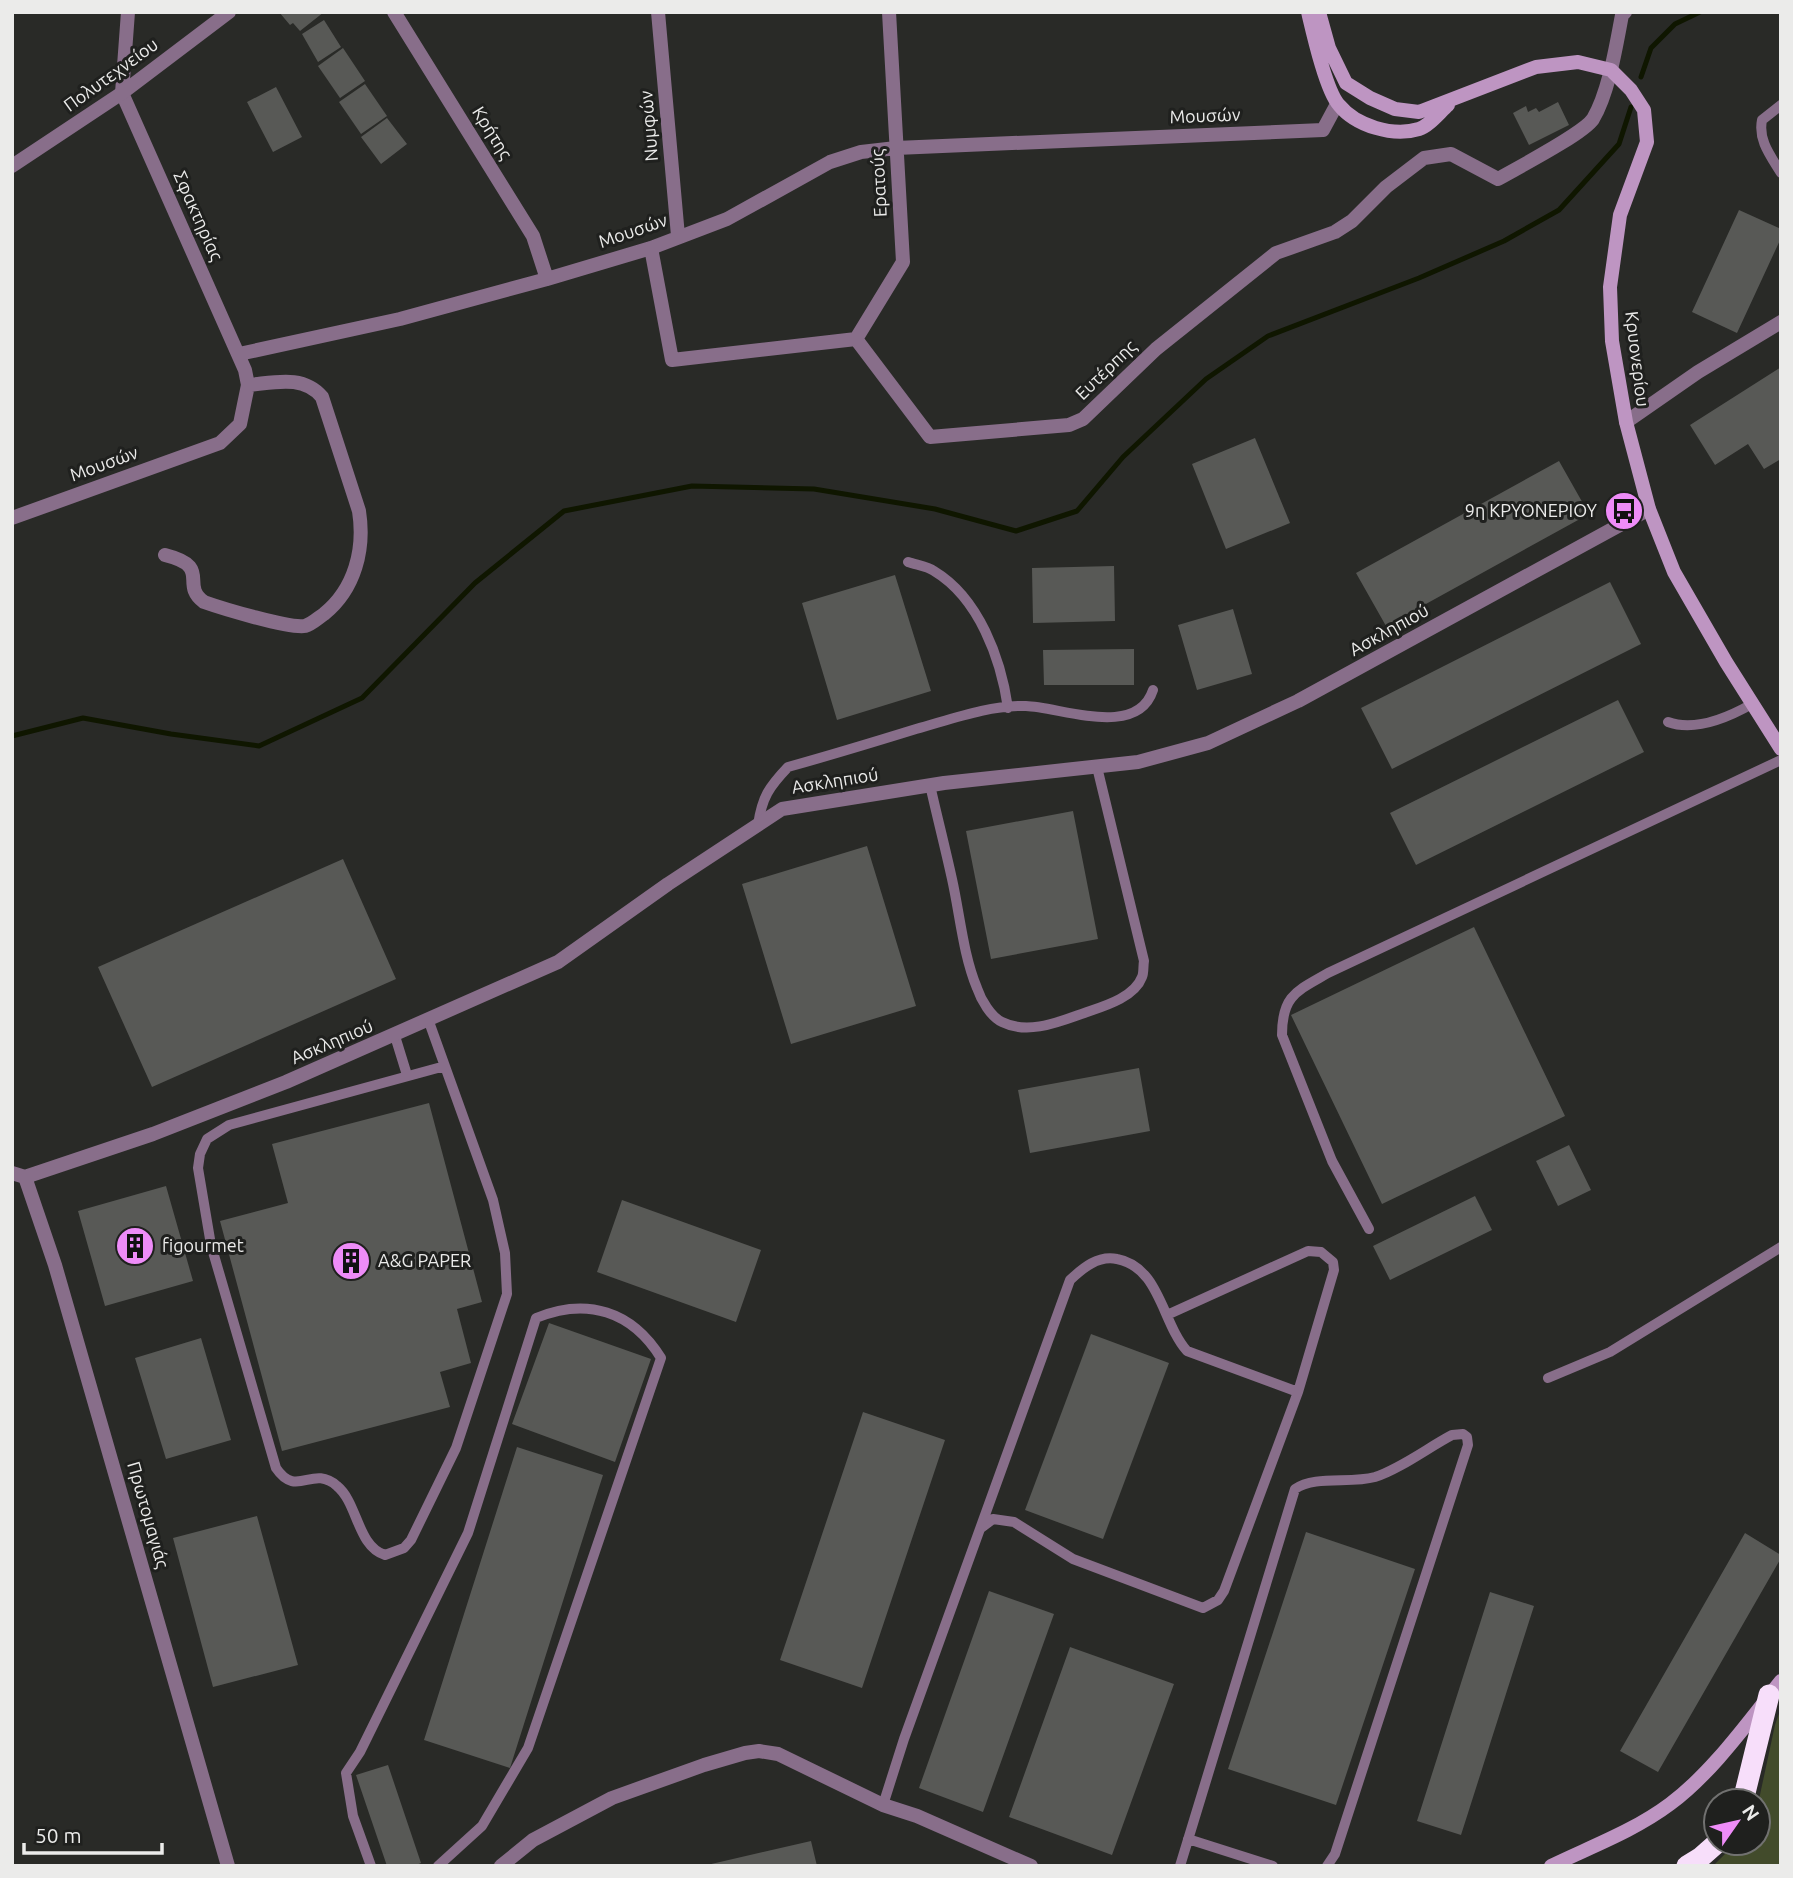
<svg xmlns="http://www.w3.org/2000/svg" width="1793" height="1878" font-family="Ubuntu,sans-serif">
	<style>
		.green { fill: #424b2b }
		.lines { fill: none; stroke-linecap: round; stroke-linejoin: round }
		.stream { stroke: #0f1600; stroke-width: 5 }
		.building { fill: #585956 }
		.service { stroke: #886e8a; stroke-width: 10 }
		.minor { stroke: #886e8a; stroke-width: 14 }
		.tertiary { stroke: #886e8a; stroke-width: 14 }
		.secondary { stroke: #be95c2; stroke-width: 14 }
		.motorway { stroke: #f7defa; stroke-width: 21 }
		.labels { text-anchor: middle; stroke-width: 6; stroke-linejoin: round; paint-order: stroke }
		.street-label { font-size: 18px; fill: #ebebea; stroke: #1f201e }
		.poi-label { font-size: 18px; fill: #ebebea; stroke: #1f201e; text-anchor: start }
	</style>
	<rect width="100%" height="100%" fill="#292a27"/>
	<path class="green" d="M 1781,1708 L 1781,1865 L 1713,1866 L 1736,1843 L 1758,1843 L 1758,1804 L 1775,1725 Z"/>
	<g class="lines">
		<path class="stream" d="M 1641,77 L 1651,48 L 1675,24 L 1700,12
			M 12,736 L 83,718 L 171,734 L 259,746 L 362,698 L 475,583 L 564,511 L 692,486 L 814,489 L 935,509 L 1016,531 L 1077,511 L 1123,457 L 1206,379 L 1268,336 L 1419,278 L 1504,241 L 1559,210 L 1619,144 L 1631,107"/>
	</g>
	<path class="building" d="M 279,12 L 324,12 L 300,31 L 293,23 L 290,25 Z
		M 324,20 L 341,47 L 318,62 L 302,34 Z
		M 343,48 L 365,81 L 340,98 L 318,66 Z
		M 365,84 L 387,116 L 361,134 L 339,102 Z
		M 276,87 L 302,137 L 273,152 L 247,102 Z
		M 1558,102 L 1569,125 L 1529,145 L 1513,113 L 1526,106 L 1528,112 L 1536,108 L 1539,112 Z
		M 387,118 L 407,144 L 381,164 L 361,137 Z
		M 1739,210 L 1781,229 L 1781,238 L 1737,333 L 1692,312 Z
		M 1781,367 L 1781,459 L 1764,469 L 1748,444 L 1715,465 L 1690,425 Z
		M 1255,438 L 1290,523 L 1226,549 L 1192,464 Z
		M 1559,461 L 1589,514 L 1386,626 L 1356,573 Z
		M 1114,566 L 1115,621 L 1033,623 L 1032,568 Z
		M 895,575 L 931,691 L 837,720 L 802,603 Z
		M 1610,582 L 1641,644 L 1392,769 L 1361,708 Z
		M 1233,609 L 1252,674 L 1197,690 L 1178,625 Z
		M 1134,649 L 1134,685 L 1044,685 L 1043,650 Z
		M 1618,700 L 1644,752 L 1416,865 L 1390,813 Z
		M 1073,811 L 1098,939 L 991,959 L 966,831 Z
		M 867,846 L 916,1006 L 791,1044 L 742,884 Z
		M 343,859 L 396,979 L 152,1087 L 98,967 Z
		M 1474,927 L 1565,1116 L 1382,1204 L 1291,1015 Z
		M 1139,1068 L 1150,1131 L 1030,1153 L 1018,1090 Z
		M 429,1103 L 482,1302 L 457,1309 L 471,1363 L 440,1372 L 450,1407 L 282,1451 L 220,1221 L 288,1203 L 272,1144 Z
		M 1569,1145 L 1591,1190 L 1558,1206 L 1536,1161 Z
		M 166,1186 L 193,1281 L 105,1306 L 78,1211 Z
		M 1475,1196 L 1492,1230 L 1390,1280 L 1373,1246 Z
		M 622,1200 L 761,1250 L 736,1322 L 597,1272 Z
		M 549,1323 L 651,1359 L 615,1462 L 512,1424 Z
		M 1091,1334 L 1169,1363 L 1103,1539 L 1025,1510 Z
		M 201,1338 L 231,1440 L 166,1459 L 135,1358 Z
		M 863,1412 L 945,1440 L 862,1688 L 780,1660 Z
		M 517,1447 L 603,1475 L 510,1768 L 424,1740 Z
		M 257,1516 L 298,1665 L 213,1687 L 173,1538 Z
		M 1306,1532 L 1415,1569 L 1336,1805 L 1228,1769 Z
		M 1745,1533 L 1781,1555 L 1781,1558 L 1658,1772 L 1620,1751 Z
		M 989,1591 L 1054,1614 L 983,1812 L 919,1788 Z
		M 1490,1592 L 1534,1606 L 1461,1835 L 1417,1821 Z
		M 1070,1647 L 1174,1684 L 1112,1855 L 1009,1817 Z
		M 388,1765 L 421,1863 L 414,1866 L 387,1866 L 356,1775 Z
		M 811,1841 L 817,1866 L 707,1866 L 707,1865 Z"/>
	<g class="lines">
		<path class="service" d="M 1781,105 L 1762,120 C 1758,140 1770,155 1781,173
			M 908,562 C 916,565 927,566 934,571 C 979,598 1001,659 1008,708
			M 1668,722 C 1695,732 1729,717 1752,704
			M 930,785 C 937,816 945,847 952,879 C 960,915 963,954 977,988 C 981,1000 991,1017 1002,1022 C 1030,1036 1063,1020 1090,1011 C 1108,1005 1135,996 1142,977 C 1144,973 1143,966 1144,961 L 1097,767
			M 758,825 C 762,797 769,787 788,767 C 831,755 874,742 916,729 C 952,719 989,705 1026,706 C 1061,707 1137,739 1153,690
			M 428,1019 L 493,1200 L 505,1253 L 507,1294 L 456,1448 L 411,1540 L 404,1548 L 385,1555 C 357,1546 358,1503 337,1486 C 312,1464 297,1499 276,1468 L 211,1245 L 198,1168 L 200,1154 L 207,1139 L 229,1125 L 445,1066
			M 395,1036 L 407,1075
			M 1369,1229 L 1332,1161 L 1282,1035 C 1282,995 1297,991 1328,973 L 1781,760
			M 1548,1378 L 1610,1352 L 1781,1247
			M 981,1528 L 993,1519 L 1014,1522 L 1073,1559 L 1203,1608 L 1218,1600 L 1224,1591 L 1298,1392 L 1334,1270 L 1333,1262 L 1321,1252 L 1308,1251 L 1167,1315
			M 883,1805 L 904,1739 L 1070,1280 C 1083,1268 1098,1255 1117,1259 C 1160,1267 1162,1323 1187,1351 L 1298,1392
			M 1188,1839 L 1273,1866
			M 371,1866 L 353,1816 L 346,1773 L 360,1752 L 468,1533 L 536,1318 C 587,1297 632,1311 661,1358 L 528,1748 L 482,1826 L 438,1866
			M 1180,1866 L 1295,1489 C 1315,1475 1350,1484 1375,1477 C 1400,1469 1429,1447 1452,1435 L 1463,1434 L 1467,1437 L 1468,1445 L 1335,1854 L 1327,1866"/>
		<path class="minor" d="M 394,12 L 533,236 L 547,279
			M 658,12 L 678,236
			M 651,248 L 672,360 L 856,339
			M 856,339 L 930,437 L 1069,425 L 1083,419 L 1156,349 L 1276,253 L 1335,232 L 1352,221 L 1386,187 L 1424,158 L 1451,154 L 1498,179 C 1517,168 1583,134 1593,119 C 1609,92 1616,46 1622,15 L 1625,12
			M 856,339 L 903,262 L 889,12
			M 239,354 L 400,319 L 547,279 L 651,248 L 727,219 L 830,162 L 861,152 L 896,148 L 1323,130 L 1337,104
			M 12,518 L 220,443 L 240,424 L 248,385 L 245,370 L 122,93 L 128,12
			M 165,555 C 213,567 179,584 204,602 C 221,608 290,629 305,626 C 312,624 318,618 324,614 C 355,589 365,549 359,511 L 322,397 C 303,374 273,383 248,385
			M 12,1173 L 25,1177 L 153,1134 L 286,1082 L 558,962 L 668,884 L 782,809 L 944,783 L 1138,762 L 1208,743 L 1298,701 L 1649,509
			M 25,1177 L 55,1265 L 228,1866
			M 501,1866 L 533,1840 L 612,1798 L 704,1765 L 745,1753 L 759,1751 L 778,1754 L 883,1805 L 917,1816 L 1031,1866"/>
		<path class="tertiary" d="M 12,166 L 122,93 L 229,12
			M 1626,422 L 1698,372 L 1781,322"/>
		<path class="secondary" d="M 1308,12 C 1313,33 1326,91 1339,105 C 1356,126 1393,137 1419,129 C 1429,126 1440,112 1448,105
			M 1319,12 L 1329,48 L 1346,83 L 1370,98 L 1395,109 L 1419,112 L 1536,67 L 1578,62 L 1611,70 L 1631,90 L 1644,110 L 1647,142 L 1620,215 L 1610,287 L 1612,341 L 1626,422 L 1649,509 L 1674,572 L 1726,662 L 1781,749
			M 1551,1866 C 1590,1847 1634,1831 1670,1804 C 1712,1773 1748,1722 1781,1681"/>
		<path class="motorway" d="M 1743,1801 L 1769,1695
			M 1687,1866 L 1700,1858 L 1717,1843"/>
	</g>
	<defs>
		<symbol id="bus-disc" viewBox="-11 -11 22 22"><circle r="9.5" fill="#ee8cf8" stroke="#1f201e"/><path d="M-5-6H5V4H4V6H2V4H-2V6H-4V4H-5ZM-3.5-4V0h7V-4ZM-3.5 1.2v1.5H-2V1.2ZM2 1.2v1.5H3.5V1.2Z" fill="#111"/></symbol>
		<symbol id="building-disc" viewBox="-11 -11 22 22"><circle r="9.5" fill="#ee8cf8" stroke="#1f201e"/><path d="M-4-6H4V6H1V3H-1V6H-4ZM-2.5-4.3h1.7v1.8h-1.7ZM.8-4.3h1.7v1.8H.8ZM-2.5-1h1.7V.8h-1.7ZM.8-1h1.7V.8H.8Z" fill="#111"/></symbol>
	</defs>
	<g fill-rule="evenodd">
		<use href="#bus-disc" x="1602" y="489" width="44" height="44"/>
		<use href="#building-disc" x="113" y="1224" width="44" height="44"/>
		<use href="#building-disc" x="329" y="1239" width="44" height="44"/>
	</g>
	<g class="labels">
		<g class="street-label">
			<text transform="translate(111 75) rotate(-36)" y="6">Πολυτεχνείου</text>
			<text transform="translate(1205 116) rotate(-2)" y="6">Μουσών</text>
			<text transform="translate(649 126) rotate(-95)" y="6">Νυμφών</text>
			<text transform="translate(492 133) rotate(58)" y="6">Κρήτης</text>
			<text transform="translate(879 183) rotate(-93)" y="6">Ερατούς</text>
			<text transform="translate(198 216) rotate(66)" y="6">Σφακτηρίας</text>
			<text transform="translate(633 231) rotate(-19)" y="6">Μουσών</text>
			<text transform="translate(1637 359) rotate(83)" y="6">Κρυονερίου</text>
			<text transform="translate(1106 370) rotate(-44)" y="6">Ευτέρπης</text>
			<text transform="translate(104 464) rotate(-20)" y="6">Μουσών</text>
			<text transform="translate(1389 630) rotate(-29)" y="6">Ασκληπιού</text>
			<text transform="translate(835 781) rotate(-9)" y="6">Ασκληπιού</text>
			<text transform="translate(332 1042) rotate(-23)" y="6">Ασκληπιού</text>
			<text transform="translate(148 1515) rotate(74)" y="6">Πρωτομαγιάς</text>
		</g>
		<g class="poi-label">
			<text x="1597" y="517" text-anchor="end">9η ΚΡΥΟΝΕΡΙΟΥ</text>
			<text x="162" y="1252">figourmet</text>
			<text x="378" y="1267">A&amp;G PAPER</text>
		</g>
	</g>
	<rect width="1793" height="1878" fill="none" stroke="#ebebea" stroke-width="28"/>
	<g transform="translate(1737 1822) rotate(56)"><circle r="33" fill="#1f201e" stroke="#717170" stroke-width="2"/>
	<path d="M0-5L12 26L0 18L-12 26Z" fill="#ee8cf8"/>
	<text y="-10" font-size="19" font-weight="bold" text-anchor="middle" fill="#ebebea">N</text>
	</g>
	<path d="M24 1843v10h138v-10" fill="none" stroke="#ebebea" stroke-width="3.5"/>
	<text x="35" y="1843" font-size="21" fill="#ebebea" stroke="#1f201e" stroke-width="5" paint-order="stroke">50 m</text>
</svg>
